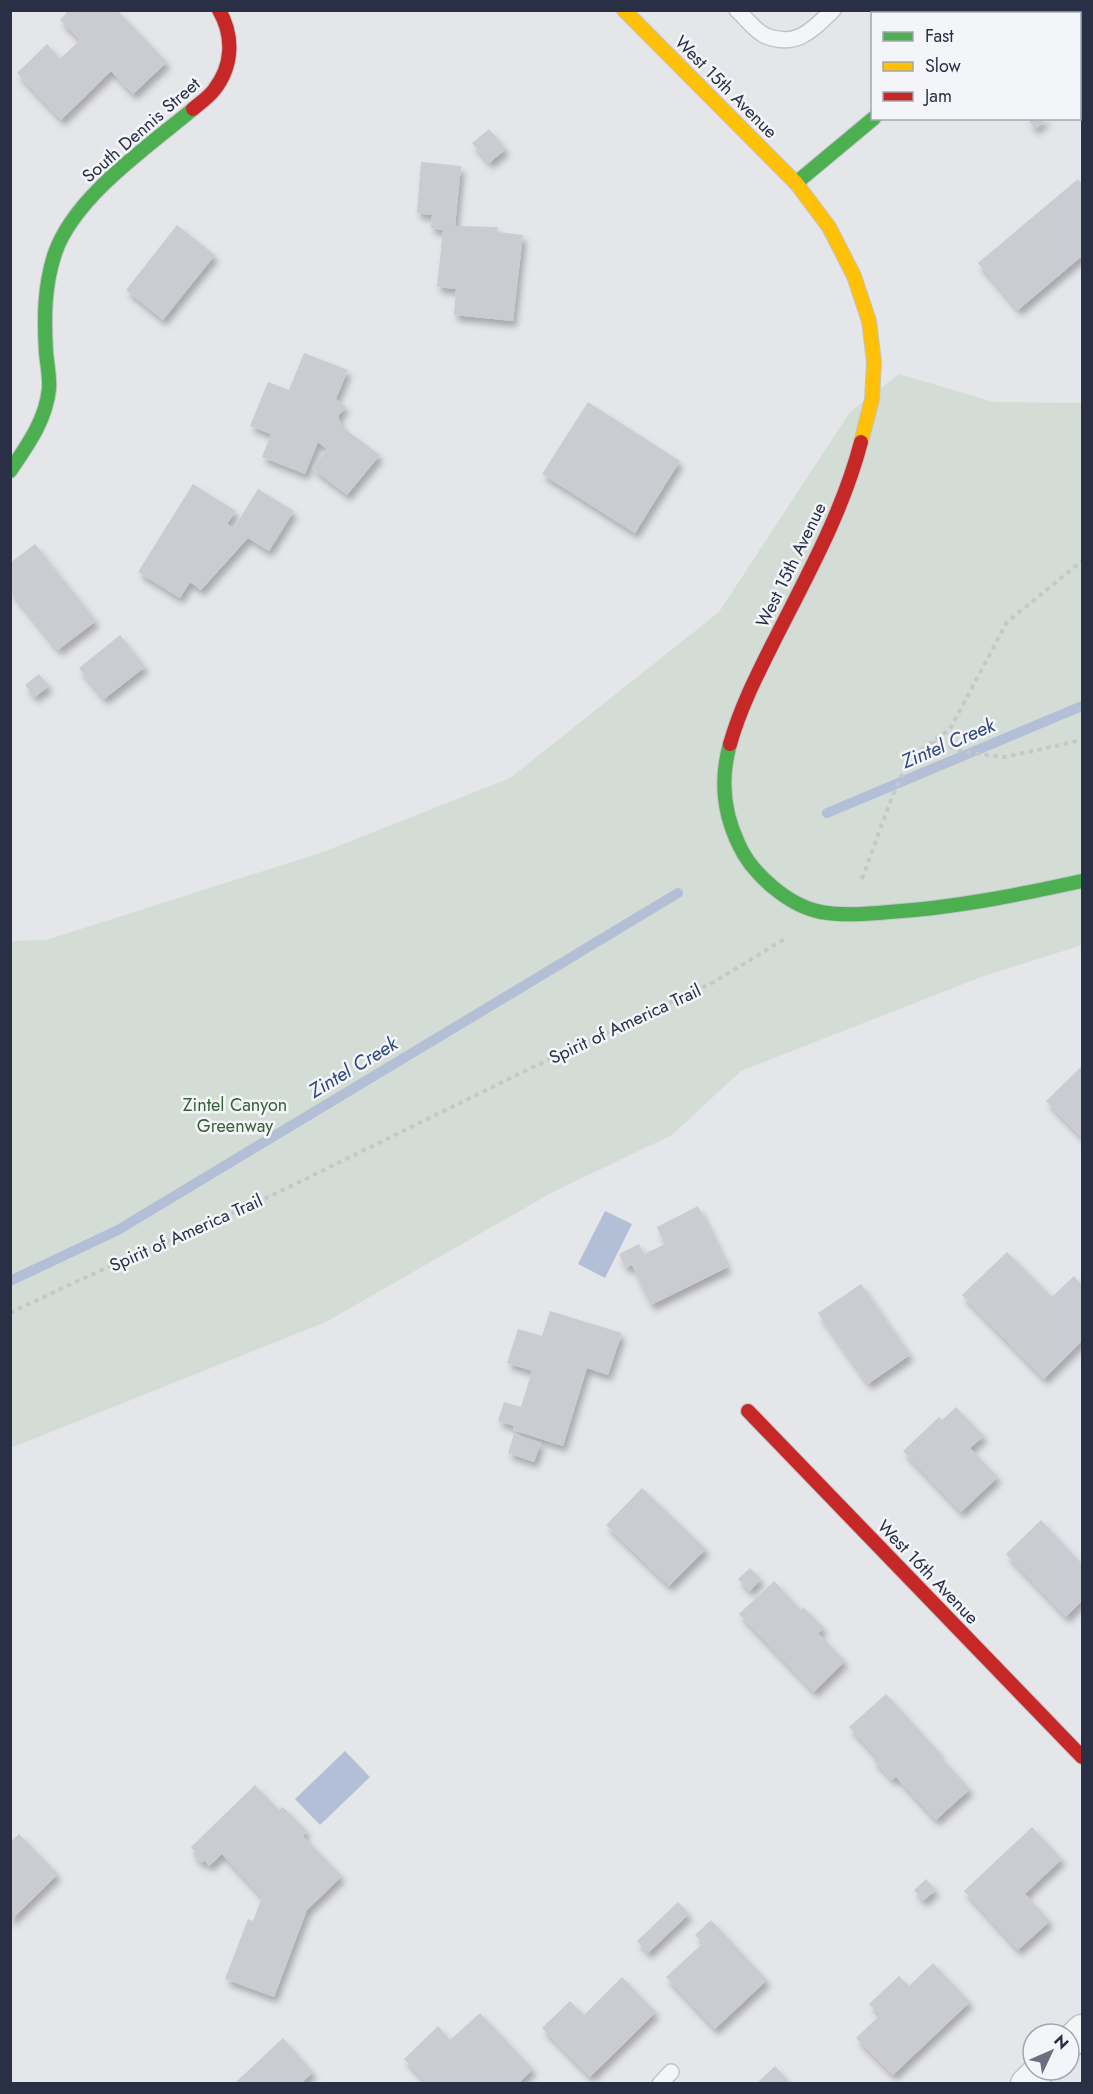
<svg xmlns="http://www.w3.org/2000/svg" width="1093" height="2094" font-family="Jost,sans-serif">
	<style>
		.green { fill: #d4ddd5 }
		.water { fill: #b2bfd6 }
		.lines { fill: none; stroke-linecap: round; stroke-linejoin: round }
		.stream { stroke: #b2bfd6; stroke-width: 10 }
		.building { fill: #cbccd1; filter: url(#shadow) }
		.lane-casing { stroke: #c3c4c8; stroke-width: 18 }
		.street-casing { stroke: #c3c4c8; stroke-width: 33 }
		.fast-casing { stroke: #c3c4c8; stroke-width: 16 }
		.slow-casing { stroke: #c3c4c8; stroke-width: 16 }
		.jam-casing { stroke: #c3c4c8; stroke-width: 16 }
		.path { stroke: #c6c7cd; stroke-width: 4; stroke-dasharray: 4.5 4.5; stroke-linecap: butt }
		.lane { stroke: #f4f5f7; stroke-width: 15 }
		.street { stroke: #f4f5f7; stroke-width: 30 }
		.fast { stroke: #4caf50; stroke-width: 14 }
		.slow { stroke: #ffc107; stroke-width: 14 }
		.jam { stroke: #c62828; stroke-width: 14 }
		.labels { text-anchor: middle; stroke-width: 5; stroke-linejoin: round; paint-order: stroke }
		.street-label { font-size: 18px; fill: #293045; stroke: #f3f5f9 }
		.park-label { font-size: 18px; fill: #386236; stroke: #f3f5f9 }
		.water-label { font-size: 20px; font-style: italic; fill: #30497c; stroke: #f3f5f9 }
	</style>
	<defs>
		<filter id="shadow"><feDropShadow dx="3.5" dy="6" stdDeviation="3" flood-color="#0004"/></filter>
	</defs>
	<rect width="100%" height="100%" fill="#e5e6ea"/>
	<path class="green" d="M 899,374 L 994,402 L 1082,403 L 1082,945 L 984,976 L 741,1071 L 672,1135 L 551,1193 L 326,1322 L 11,1448 L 10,941 L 46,940 L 323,852 L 510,778 L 719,612 L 850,412 Z"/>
	<path class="water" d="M 605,1211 L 632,1224 L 605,1278 L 578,1264 Z
		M 345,1751 L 370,1777 L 320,1825 L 295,1799 Z"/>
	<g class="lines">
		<path class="stream" d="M 827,813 L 1082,706
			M 10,1281 L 118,1230 L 678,893"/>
	</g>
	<path class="building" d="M 69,10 L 117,10 L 167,62 L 133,94 L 111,71 L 61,120 L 17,73 L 47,44 L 60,59 L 80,40 L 60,20 Z
		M 1027,118 L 1048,118 L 1035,129 Z
		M 489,129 L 506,149 L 489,163 L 472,143 Z
		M 421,162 L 461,166 L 455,226 L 498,227 L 497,232 L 523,235 L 513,321 L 454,315 L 456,289 L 437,287 L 443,230 L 431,228 L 432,215 L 417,213 Z
		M 1078,179 L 1082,184 L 1082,256 L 1018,310 L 978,263 Z
		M 177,225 L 215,255 L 163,320 L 126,290 Z
		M 304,353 L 348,370 L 336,399 L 346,407 L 338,416 L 342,427 L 380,455 L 347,495 L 312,468 L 327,449 L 318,442 L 305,474 L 262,457 L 271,434 L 250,426 L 268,382 L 289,390 Z
		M 588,402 L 680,461 L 635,533 L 542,474 Z
		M 193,484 L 236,511 L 227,524 L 234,528 L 258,489 L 294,511 L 269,551 L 248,538 L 201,590 L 190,582 L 180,598 L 138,572 Z
		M 35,544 L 96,621 L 58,650 L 10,590 L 10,563 Z
		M 120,635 L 145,667 L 104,699 L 79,668 Z
		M 39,674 L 49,686 L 35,697 L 25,685 Z
		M 1082,1066 L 1082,1138 L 1046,1101 Z
		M 698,1206 L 728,1267 L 651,1305 L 632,1265 L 626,1268 L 619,1254 L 639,1244 L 644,1254 L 665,1244 L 657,1227 Z
		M 1007,1252 L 1052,1297 L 1074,1276 L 1082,1285 L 1082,1341 L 1044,1379 L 962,1295 Z
		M 861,1284 L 910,1355 L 868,1384 L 818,1313 Z
		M 550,1311 L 622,1333 L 608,1375 L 587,1368 L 563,1446 L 513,1430 L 514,1426 L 498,1421 L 504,1402 L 521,1407 L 532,1371 L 507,1363 L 518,1329 L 542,1336 Z
		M 956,1407 L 984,1436 L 970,1448 L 998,1477 L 961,1512 L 903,1451 L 939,1417 L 942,1420 Z
		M 514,1434 L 541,1443 L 534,1462 L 508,1453 Z
		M 642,1488 L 706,1549 L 669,1586 L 606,1525 Z
		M 1041,1520 L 1082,1564 L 1082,1601 L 1066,1617 L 1006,1554 Z
		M 750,1568 L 761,1579 L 750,1591 L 738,1579 Z
		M 774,1581 L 801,1610 L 803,1607 L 824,1628 L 818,1633 L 845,1661 L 814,1692 L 739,1614 Z
		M 886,1694 L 940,1753 L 938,1754 L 970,1789 L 936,1820 L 896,1777 L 892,1780 L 873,1759 L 876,1756 L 849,1727 Z
		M 255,1785 L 279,1810 L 283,1807 L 307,1831 L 303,1836 L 342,1876 L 307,1910 L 274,1997 L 225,1979 L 248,1919 L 253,1921 L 262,1897 L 222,1854 L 209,1866 L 204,1860 L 202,1863 L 193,1854 L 195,1852 L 191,1847 Z
		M 1032,1827 L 1062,1859 L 1025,1894 L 1050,1921 L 1018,1950 L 964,1891 Z
		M 19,1834 L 58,1874 L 10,1921 L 10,1842 Z
		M 926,1879 L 936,1890 L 923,1901 L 914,1890 Z
		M 678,1902 L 689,1914 L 648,1953 L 637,1941 Z
		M 711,1920 L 767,1980 L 715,2029 L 666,1977 L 703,1943 L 695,1935 Z
		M 933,1963 L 970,2002 L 893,2075 L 856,2038 L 880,2015 L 869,2004 L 899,1976 L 909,1986 Z
		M 622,1977 L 656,2012 L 590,2077 L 542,2028 L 570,2001 L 584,2015 Z
		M 480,2013 L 533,2069 L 518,2084 L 427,2084 L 404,2059 L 438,2026 L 450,2040 Z
		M 283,2038 L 313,2072 L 301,2084 L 237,2084 L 236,2082 Z
		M 775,2066 L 791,2084 L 756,2084 Z"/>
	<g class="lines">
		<defs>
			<path id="lane" d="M 737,10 C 746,18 756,32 766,36 C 797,48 812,30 833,10
				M 660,2084 L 671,2072"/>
			<path id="street" d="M 1003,14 L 1007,10
				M 1069,2043 L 1082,2030
				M 1026,2084 L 1040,2070"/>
			<path id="fast" d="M 796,183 L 874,118
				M 10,471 C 27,446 46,420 49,389 C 50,377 47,364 46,352 C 44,318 44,286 55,253 C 75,196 148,147 193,109
				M 730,744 C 720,779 723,812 739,845 C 752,874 789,906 821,912 C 843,916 867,914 889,912 C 954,908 1018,895 1082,881"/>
			<path id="slow" d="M 624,10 L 796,183 L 829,227 L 854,276 L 869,321 L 874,362 L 872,399 L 861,442"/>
			<path id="jam" d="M 193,109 C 200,103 209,97 214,90 C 233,66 234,36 219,10
				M 730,744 C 740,709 755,679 771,647 C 804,581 842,515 861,442
				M 748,1411 L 1082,1757"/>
		</defs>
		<use href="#lane" class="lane-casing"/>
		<use href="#street" class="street-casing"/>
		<use href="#fast" class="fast-casing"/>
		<use href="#slow" class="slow-casing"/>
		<use href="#jam" class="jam-casing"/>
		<path class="path" d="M 932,742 L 970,753 L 1005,757 L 1082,740
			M 862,879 L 892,797 L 910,758 L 950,729 L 1007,622 L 1082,561
			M 10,1313 L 86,1277 L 275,1194 L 531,1068 L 714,982 L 786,938"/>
		<use href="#lane" class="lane"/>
		<use href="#street" class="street"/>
		<use href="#fast" class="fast"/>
		<use href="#slow" class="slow"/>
		<use href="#jam" class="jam"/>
	</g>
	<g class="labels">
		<g class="street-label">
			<text transform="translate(726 87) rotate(45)" y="6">West 15th Avenue</text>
			<text transform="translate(141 130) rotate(-41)" y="6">South Dennis Street</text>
			<text transform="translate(791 565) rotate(-64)" y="6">West 15th Avenue</text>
			<text transform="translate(625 1024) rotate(-25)" y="6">Spirit of America Trail</text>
			<text transform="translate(186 1233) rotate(-24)" y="6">Spirit of America Trail</text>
			<text transform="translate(928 1572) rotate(46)" y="6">West 16th Avenue</text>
		</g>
		<g class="park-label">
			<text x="235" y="1111">Zintel Canyon<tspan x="235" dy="21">Greenway</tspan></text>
		</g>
		<g class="water-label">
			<text transform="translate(948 743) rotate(-23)" y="7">Zintel Creek</text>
			<text transform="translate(353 1067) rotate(-31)" y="7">Zintel Creek</text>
		</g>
	</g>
	<rect width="1093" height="2094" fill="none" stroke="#293045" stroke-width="24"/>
	<rect x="871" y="12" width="210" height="108" fill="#f3f5f9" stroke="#a2a6b1" stroke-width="1.5"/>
	<rect x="883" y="32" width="30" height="9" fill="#4caf50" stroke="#a2a6b1" stroke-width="1.5"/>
	<text x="925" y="42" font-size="18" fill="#293045">Fast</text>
	<rect x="883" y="62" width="30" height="9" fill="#ffc107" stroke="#a2a6b1" stroke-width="1.5"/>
	<text x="925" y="72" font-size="18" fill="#293045">Slow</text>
	<rect x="883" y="92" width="30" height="9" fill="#c62828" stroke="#a2a6b1" stroke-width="1.5"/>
	<text x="925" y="102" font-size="18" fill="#293045">Jam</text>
	<g transform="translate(1051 2052) rotate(46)"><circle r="28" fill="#f3f5f9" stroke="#a2a6b1" stroke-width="1.5"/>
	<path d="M0-4.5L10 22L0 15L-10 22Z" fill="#6b707f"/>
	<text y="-9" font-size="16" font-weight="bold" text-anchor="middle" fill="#293045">N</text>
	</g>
</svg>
